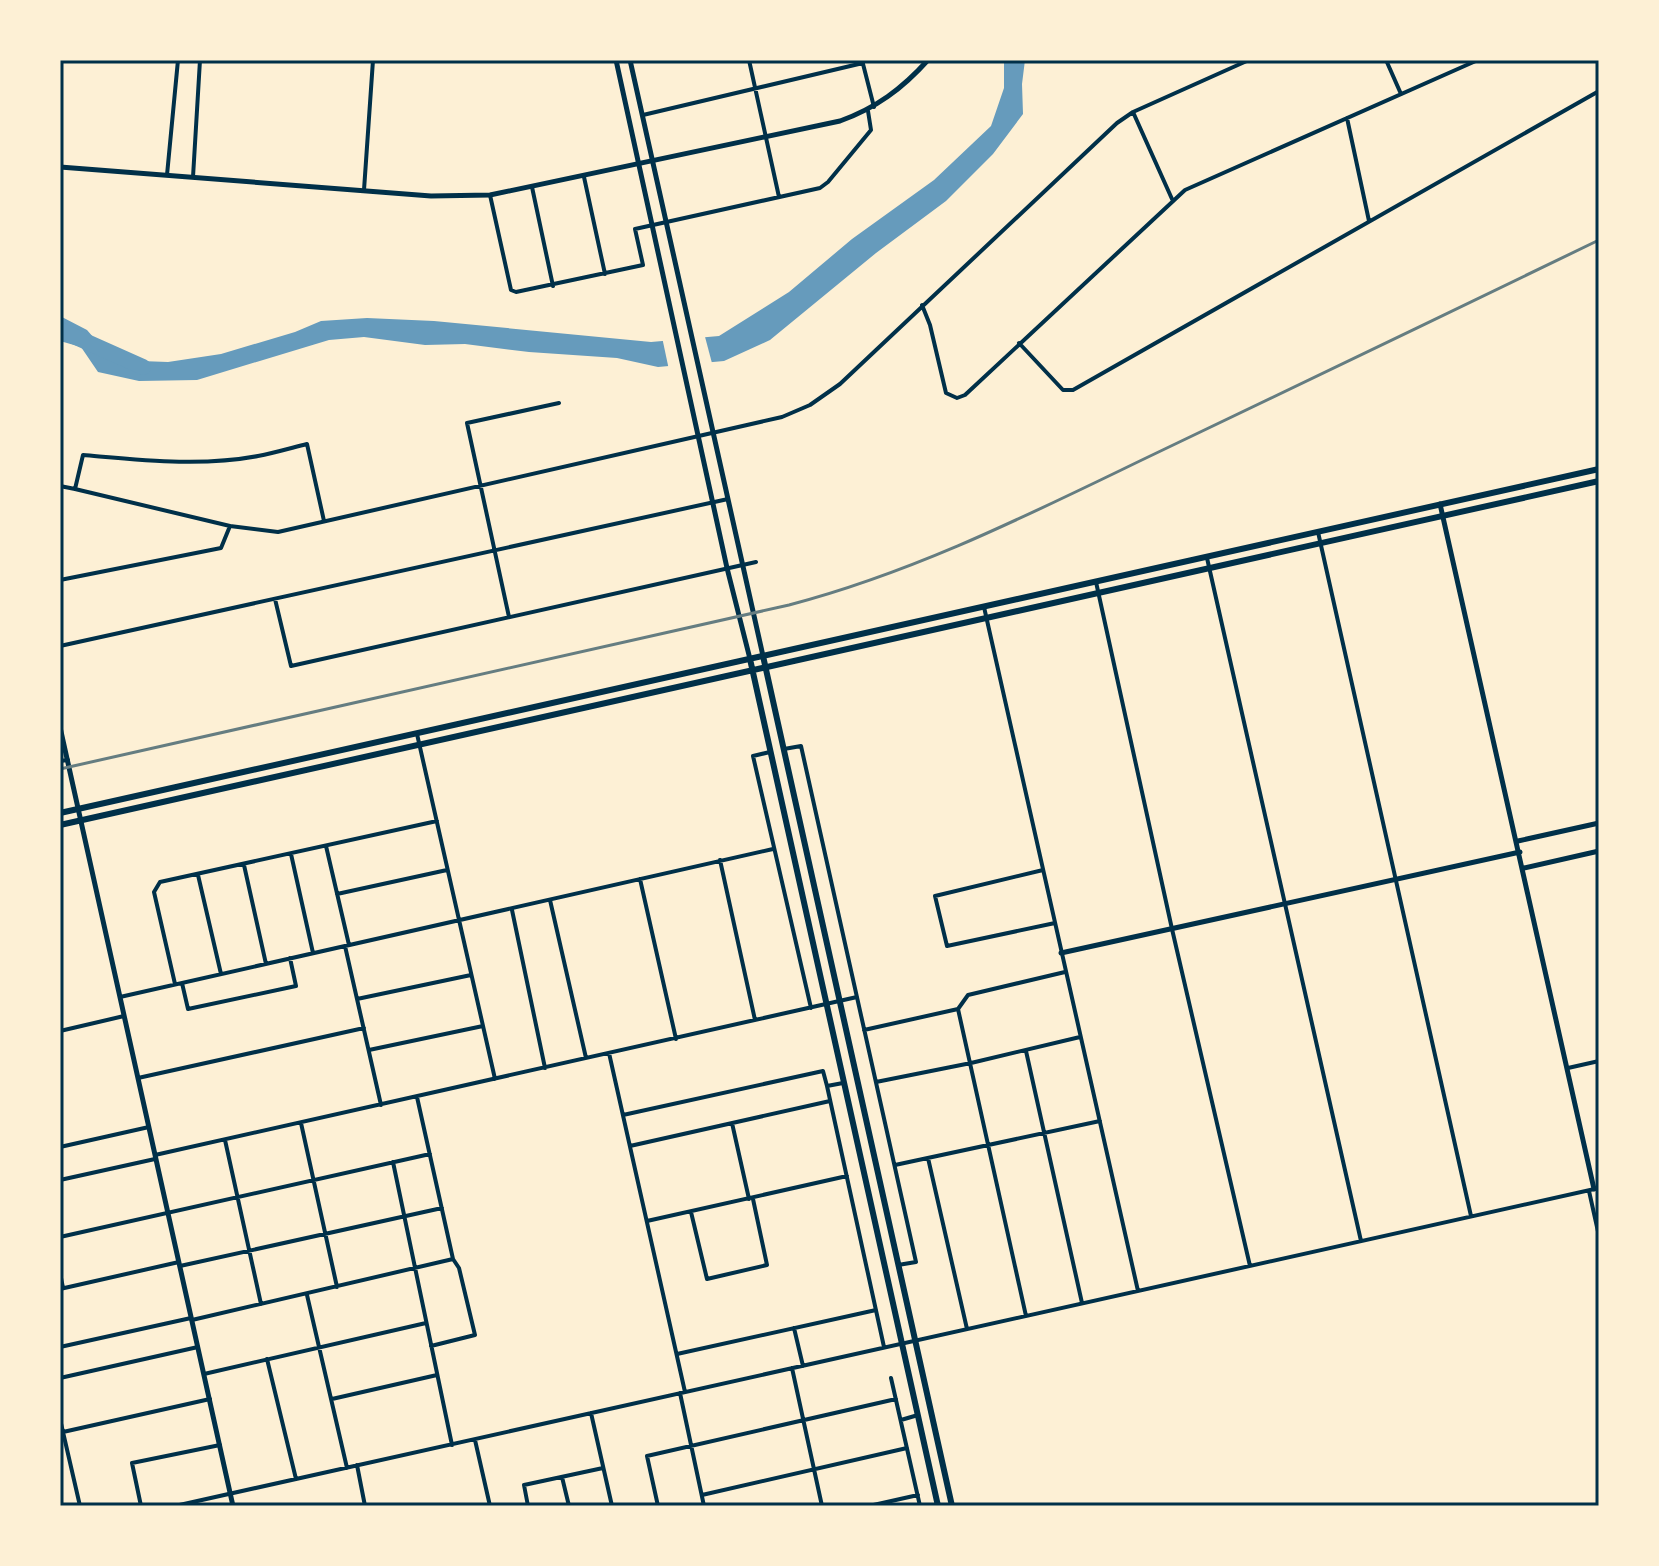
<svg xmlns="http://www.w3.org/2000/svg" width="1659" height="1566" font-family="'IBM Plex Serif',serif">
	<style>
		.water { fill: #669bbc }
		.pier { fill: #fdf0d5 }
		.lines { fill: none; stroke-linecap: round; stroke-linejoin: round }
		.river { stroke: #669bbc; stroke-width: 16 }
		.minor { stroke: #003049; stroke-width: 4 }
		.tertiary { stroke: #003049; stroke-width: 5 }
		.secondary { stroke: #003049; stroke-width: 5 }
		.trunk { stroke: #003049; stroke-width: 6 }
		.rail { stroke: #657d81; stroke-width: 3 }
		.neatline { fill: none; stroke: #003049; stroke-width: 3 }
	</style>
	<rect width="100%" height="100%" fill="#fdf0d5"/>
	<path class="water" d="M 1004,60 L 1025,60 L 1022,84 L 1023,114 L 993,154 L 946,201 L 876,253 L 770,340 L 724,361 L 658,367 L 617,358 L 529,352 L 465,344 L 425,345 L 364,337 L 329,340 L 197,380 L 139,381 L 98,372 L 81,347 L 60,341 L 60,316 L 87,330 L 113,360 L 168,362 L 221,354 L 295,332 L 321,321 L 367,318 L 434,321 L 651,342 L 719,336 L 789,292 L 852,239 L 934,180 L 991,126 L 1004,88 Z"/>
	<path class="pier" d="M 704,333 L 713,367 L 669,370 L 662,337 Z"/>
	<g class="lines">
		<path class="river" d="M 60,330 L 143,367"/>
		<path class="minor" d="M 749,60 L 779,197
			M 862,60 L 874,107
			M 1386,60 L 1401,94
			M 1133,112 L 1172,199
			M 643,115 L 863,63
			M 1347,118 L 1369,221
			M 167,175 L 178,60
			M 193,177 L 200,60
			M 584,177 L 605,274
			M 532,187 L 553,286
			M 364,190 L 373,60
			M 490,195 L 511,290 L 516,292 L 643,265 L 635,229 L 820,188 L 828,182 L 871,130 L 868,111
			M 922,305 L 930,325 L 946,393 L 957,398 L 965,395 L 1185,190 L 1478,60
			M 1019,343 L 1063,390 L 1073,390 L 1599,91
			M 60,486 L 75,489 L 83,455 C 141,460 201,467 258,456 C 274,453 291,448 307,444 L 324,521
			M 75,489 L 230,526
			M 1318,532 L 1471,1216
			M 1207,558 L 1361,1241
			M 60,580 L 221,548 L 230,526 L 278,532 L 782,417 L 810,405 L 840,384 L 1117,123 L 1133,112 L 1249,60
			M 1096,582 L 1172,929 L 1250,1266
			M 275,599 L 291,666 L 756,562
			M 984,607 L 1138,1291
			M 509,617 L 467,423 L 559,403
			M 60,646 L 728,499
			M 417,734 L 495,1079
			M 784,749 L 801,746 L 916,1262 L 898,1265
			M 770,752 L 753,756 L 811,1008
			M 60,761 L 68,760
			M 326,846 L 349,945
			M 291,854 L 313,953
			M 720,860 L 755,1020
			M 244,865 L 266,964
			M 1043,870 L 935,896 L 947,946 L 1055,923
			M 198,875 L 221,974
			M 640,879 L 676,1039
			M 337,894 L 447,870
			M 550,900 L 586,1058
			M 512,910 L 545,1068
			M 345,946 L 381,1105
			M 182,983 L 188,1009 L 296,986 L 290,958
			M 175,984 L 154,892 L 160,882 L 437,821
			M 120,997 L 773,849
			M 357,999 L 471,975
			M 958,1009 L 1026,1316
			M 864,1030 L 958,1009 L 968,995 L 1065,972
			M 60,1031 L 124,1016
			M 369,1050 L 483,1026
			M 1026,1051 L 1082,1303
			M 609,1053 L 685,1392
			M 1568,1068 L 1599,1061
			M 138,1078 L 364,1028
			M 876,1082 L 971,1063 L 1080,1037
			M 843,1083 L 827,1086 L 884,1347
			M 417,1097 L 453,1259 L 459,1268 L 475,1335 L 431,1346
			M 623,1115 L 823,1071 L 827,1086
			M 301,1123 L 337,1287
			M 732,1123 L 749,1199
			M 225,1140 L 261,1304
			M 630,1146 L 830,1101
			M 60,1147 L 149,1127
			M 155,1155 L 857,997
			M 928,1158 L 967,1329
			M 393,1162 L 452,1445
			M 895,1165 L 1100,1121
			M 60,1180 L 155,1159
			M 1589,1191 L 1599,1236
			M 691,1212 L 707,1279 L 767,1265 L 753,1199
			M 647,1221 L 847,1176
			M 60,1237 L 430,1154
			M 180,1266 L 442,1208
			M 60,1273 L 63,1288
			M 60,1289 L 179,1262
			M 307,1295 L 347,1468
			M 192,1320 L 453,1259
			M 794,1328 L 803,1366
			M 60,1347 L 191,1318
			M 677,1354 L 876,1310
			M 267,1359 L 296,1479
			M 792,1368 L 822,1506
			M 204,1374 L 426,1323
			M 60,1378 L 198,1347
			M 891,1378 L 920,1506
			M 680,1393 L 704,1506
			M 332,1399 L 437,1375
			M 591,1413 L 612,1506
			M 60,1419 L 80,1506
			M 901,1420 L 918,1415
			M 63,1432 L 210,1399
			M 475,1440 L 490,1506
			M 357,1465 L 365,1506
			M 562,1477 L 569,1506
			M 702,1495 L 907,1448
			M 141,1506 L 132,1463 L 220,1445
			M 175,1506 L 1599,1188
			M 528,1506 L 524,1485 L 603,1468
			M 658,1506 L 647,1456 L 896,1399
			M 869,1506 L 918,1495"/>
		<path class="tertiary" d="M 60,167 L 431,196 L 490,195 L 840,121 C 876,108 902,89 928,60
			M 1440,504 L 1594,1189
			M 60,727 L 233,1506
			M 1518,841 L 1599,823
			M 1524,868 L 1599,851
			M 1061,953 L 1520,852"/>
		<path class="secondary" d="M 616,60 L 727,568 L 750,659
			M 630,60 L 763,656"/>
		<path class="trunk" d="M 763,656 L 952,1506
			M 750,659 L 938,1506
			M 60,813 L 1599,469
			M 60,825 L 1599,481"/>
		<path class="rail" d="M 60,769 L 789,605 C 915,572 1030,514 1146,458 C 1298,386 1448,313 1599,240"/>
	</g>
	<rect width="1659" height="1566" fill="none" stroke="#fdf0d5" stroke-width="124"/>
	<rect x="62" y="62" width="1535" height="1442" class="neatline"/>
</svg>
